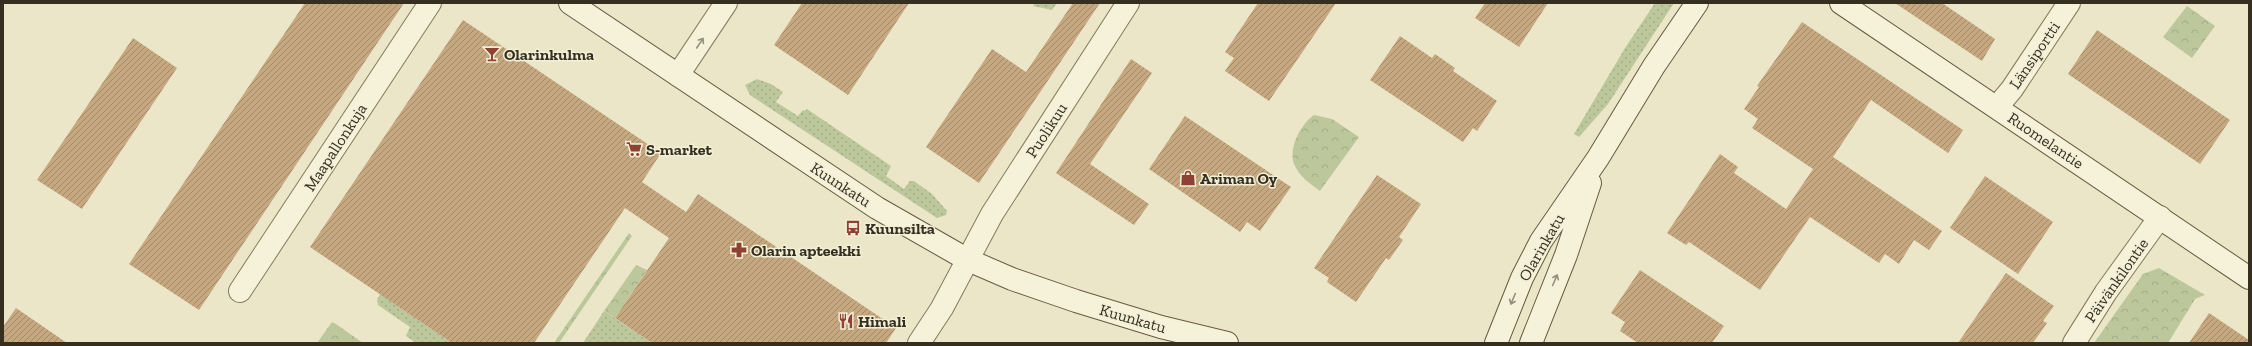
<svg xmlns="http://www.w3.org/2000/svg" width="2252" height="346" font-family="'Zilla Slab',serif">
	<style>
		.grass { fill: url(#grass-dots) }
		.forest { fill: url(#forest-crowns) }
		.building { fill: url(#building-hatch) }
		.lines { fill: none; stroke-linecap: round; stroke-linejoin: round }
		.street-casing { stroke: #85795e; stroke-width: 24 }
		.secondary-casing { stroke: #675a41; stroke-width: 24 }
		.street { stroke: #f6f2da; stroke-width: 22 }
		.secondary { stroke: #f6f2da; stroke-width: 22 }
		.oneway { stroke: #96907d }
		.labels { text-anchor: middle; stroke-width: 3; stroke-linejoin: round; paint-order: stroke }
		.poi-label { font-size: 16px; font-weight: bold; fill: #362f20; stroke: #f3efd6; text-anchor: start }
		.street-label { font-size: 16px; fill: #362f20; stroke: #f3efd6 }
	</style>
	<defs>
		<pattern id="grass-dots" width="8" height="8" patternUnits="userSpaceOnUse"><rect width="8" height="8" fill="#bcc89c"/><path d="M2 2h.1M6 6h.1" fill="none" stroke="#a2ac86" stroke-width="1.8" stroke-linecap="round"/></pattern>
		<pattern id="forest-crowns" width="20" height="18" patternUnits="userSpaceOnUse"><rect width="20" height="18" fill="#bcc89c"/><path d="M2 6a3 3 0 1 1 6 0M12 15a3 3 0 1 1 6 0" fill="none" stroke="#a2ac86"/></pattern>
		<pattern id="building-hatch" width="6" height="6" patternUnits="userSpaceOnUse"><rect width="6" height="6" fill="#c6a880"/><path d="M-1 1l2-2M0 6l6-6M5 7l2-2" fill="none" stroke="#a28968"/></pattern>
	</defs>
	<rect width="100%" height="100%" fill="#ebe6c7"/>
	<path class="grass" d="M 1035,3 L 1057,3 L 1052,10 L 1033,6 Z
		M 1655,3 L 1674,3 L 1608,104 L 1579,137 L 1574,134 L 1625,48 Z
		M 757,79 L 771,84 L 783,92 L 776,102 L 798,116 L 803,110 L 805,111 L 807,109 L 891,166 L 886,176 L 904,189 L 910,181 L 914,181 L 932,194 L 947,211 L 946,215 L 937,218 L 750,95 L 745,85 Z
		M 380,294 L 452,343 L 416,343 L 406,336 L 410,327 L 378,305 L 377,300 Z
		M 604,311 L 652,343 L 583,343 Z"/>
	<path class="forest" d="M 2187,6 L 2215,26 L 2192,58 L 2163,37 Z
		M 1314,115 L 1332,119 L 1359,137 L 1320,191 C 1310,184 1299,176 1294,164 C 1288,148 1301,124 1314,115 Z
		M 629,233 L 632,236 L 559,343 L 554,343 Z
		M 636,265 L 647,270 L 615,318 L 604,311 Z
		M 2159,268 L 2205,295 L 2195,299 L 2168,343 L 2094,343 L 2143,274 Z
		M 332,322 L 336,324 L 363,343 L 317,343 Z"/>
	<path class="building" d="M 305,3 L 404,3 L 199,310 L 129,264 Z
		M 802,3 L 909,3 L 848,95 L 774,45 Z
		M 1073,3 L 1100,3 L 979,183 L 926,147 L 992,49 L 1026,72 Z
		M 1258,3 L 1336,3 L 1269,101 L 1225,71 L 1234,58 L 1225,52 Z
		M 1485,3 L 1548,3 L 1519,47 L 1475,18 Z
		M 1895,3 L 1942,3 L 1995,39 L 1982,61 Z
		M 463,20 L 661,153 L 642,182 L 686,212 L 698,194 L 896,328 L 886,343 L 652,343 L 615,318 L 669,238 L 625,208 L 534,343 L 452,343 L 310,247 Z
		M 1802,22 L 1963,130 L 1948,153 L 1871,100 L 1833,157 L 1942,231 L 1929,250 L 1914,240 L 1899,264 L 1885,254 L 1879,263 L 1810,217 L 1760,290 L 1689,242 L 1686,245 L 1667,233 L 1720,154 L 1738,167 L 1734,173 L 1786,209 L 1813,169 L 1752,128 L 1758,119 L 1744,109 L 1759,87 L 1757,86 Z
		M 2097,30 L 2230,120 L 2200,164 L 2068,74 Z
		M 1400,36 L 1432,58 L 1435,54 L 1455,68 L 1453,71 L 1497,101 L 1477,131 L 1473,128 L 1463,142 L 1370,80 Z
		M 133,38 L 177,68 L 82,209 L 37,180 Z
		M 1131,59 L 1152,73 L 1090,164 L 1149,204 L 1134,225 L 1056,173 Z
		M 1185,116 L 1291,187 L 1260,231 L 1247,222 L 1240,232 L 1149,169 Z
		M 1377,175 L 1421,204 L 1399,237 L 1403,240 L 1389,260 L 1386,258 L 1356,302 L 1327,282 L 1329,278 L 1314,268 Z
		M 1985,176 L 2053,222 L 2018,274 L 1950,228 Z
		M 1640,270 L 1724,326 L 1712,343 L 1638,343 L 1620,331 L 1625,322 L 1611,313 Z
		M 2006,273 L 2054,306 L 2043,321 L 2047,323 L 2033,343 L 1958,343 Z
		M 16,308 L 67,343 L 3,343 L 3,327 Z
		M 2209,313 L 2249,340 L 2249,343 L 2189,343 Z"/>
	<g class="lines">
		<defs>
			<path id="street" d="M 678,75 L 726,3
				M 1997,107 L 2012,89 L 2069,3
				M 240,291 L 430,3
				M 919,343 L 942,308 L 992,214 L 1128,3
				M 2074,343 L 2106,292 L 2160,217"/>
			<path id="secondary" d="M 570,3 L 877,208 L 968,260 L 1012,279 L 1076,301 L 1161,327 L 1227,343
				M 1841,3 L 2249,278
				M 1496,343 L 1522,278 L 1541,241 L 1598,158 L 1654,66 L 1697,3
				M 1531,343 L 1566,255 L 1590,183"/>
		</defs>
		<use href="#street" class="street-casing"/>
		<use href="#secondary" class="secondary-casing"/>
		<use href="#street" class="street"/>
		<use href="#secondary" class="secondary"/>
	</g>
	<defs><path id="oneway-shaft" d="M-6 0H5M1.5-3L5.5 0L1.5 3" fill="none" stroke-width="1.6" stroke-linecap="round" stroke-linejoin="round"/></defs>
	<g class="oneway">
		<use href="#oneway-shaft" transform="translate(700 43) rotate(-56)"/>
		<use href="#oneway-shaft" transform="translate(1555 280) rotate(-67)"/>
		<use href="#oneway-shaft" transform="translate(1513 299) rotate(113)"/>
	</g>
	<defs>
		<symbol id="bar-bare" viewBox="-9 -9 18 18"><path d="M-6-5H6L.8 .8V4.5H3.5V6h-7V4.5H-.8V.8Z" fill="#8f4133" stroke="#f3efd6" stroke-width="2.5" paint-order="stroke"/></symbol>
		<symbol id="supermarket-bare" viewBox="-9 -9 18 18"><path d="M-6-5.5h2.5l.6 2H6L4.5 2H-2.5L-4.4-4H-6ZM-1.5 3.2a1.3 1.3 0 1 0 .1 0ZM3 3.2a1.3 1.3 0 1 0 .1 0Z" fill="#8f4133" stroke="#f3efd6" stroke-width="2.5" paint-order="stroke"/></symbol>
		<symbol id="shop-bare" viewBox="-9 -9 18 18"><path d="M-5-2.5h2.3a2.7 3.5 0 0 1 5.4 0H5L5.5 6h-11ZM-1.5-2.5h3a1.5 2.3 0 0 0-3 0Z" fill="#8f4133" stroke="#f3efd6" stroke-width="2.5" paint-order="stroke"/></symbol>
		<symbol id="bus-bare" viewBox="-9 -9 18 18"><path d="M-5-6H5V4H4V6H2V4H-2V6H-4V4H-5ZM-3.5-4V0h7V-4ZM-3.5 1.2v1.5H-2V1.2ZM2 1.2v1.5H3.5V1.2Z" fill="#8f4133" stroke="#f3efd6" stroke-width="2.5" paint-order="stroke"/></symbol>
		<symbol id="pharmacy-bare" viewBox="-9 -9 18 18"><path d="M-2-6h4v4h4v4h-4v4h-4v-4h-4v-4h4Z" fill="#8f4133" stroke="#f3efd6" stroke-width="2.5" paint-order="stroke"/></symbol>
		<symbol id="restaurant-bare" viewBox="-9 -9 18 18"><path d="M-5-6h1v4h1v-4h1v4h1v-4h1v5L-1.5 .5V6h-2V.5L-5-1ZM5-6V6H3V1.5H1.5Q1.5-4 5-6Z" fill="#8f4133" stroke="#f3efd6" stroke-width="2.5" paint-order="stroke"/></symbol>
	</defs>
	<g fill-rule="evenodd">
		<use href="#bar-bare" x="481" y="43" width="22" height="22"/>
		<use href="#supermarket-bare" x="623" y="138" width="22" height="22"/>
		<use href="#shop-bare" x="1177" y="167" width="22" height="22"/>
		<use href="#bus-bare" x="842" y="217" width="22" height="22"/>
		<use href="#pharmacy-bare" x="728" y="239" width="22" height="22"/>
		<use href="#restaurant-bare" x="835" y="310" width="22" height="22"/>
	</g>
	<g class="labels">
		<g class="poi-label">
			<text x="504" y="60">Olarinkulma</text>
			<text x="646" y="155">S-market</text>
			<text x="1200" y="184">Ariman Oy</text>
			<text x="865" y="234">Kuunsilta</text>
			<text x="751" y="256">Olarin apteekki</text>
			<text x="858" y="327">Himali</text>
		</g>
		<g class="street-label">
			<text transform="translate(2034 55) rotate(-56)" y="6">Länsiportti</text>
			<text transform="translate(1046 130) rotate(-57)" y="6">Puolikuu</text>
			<text transform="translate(2046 140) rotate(34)" y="6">Ruomelantie</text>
			<text transform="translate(335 147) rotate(-57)" y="6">Maapallonkuja</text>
			<text transform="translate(841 184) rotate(33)" y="6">Kuunkatu</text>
			<text transform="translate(1541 247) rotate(-60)" y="6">Olarinkatu</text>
			<text transform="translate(2116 280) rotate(-55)" y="6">Päivänkilontie</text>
			<text transform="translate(1133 318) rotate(16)" y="6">Kuunkatu</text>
		</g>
	</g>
	<rect width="2252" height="346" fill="none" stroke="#362f20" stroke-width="8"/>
</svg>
